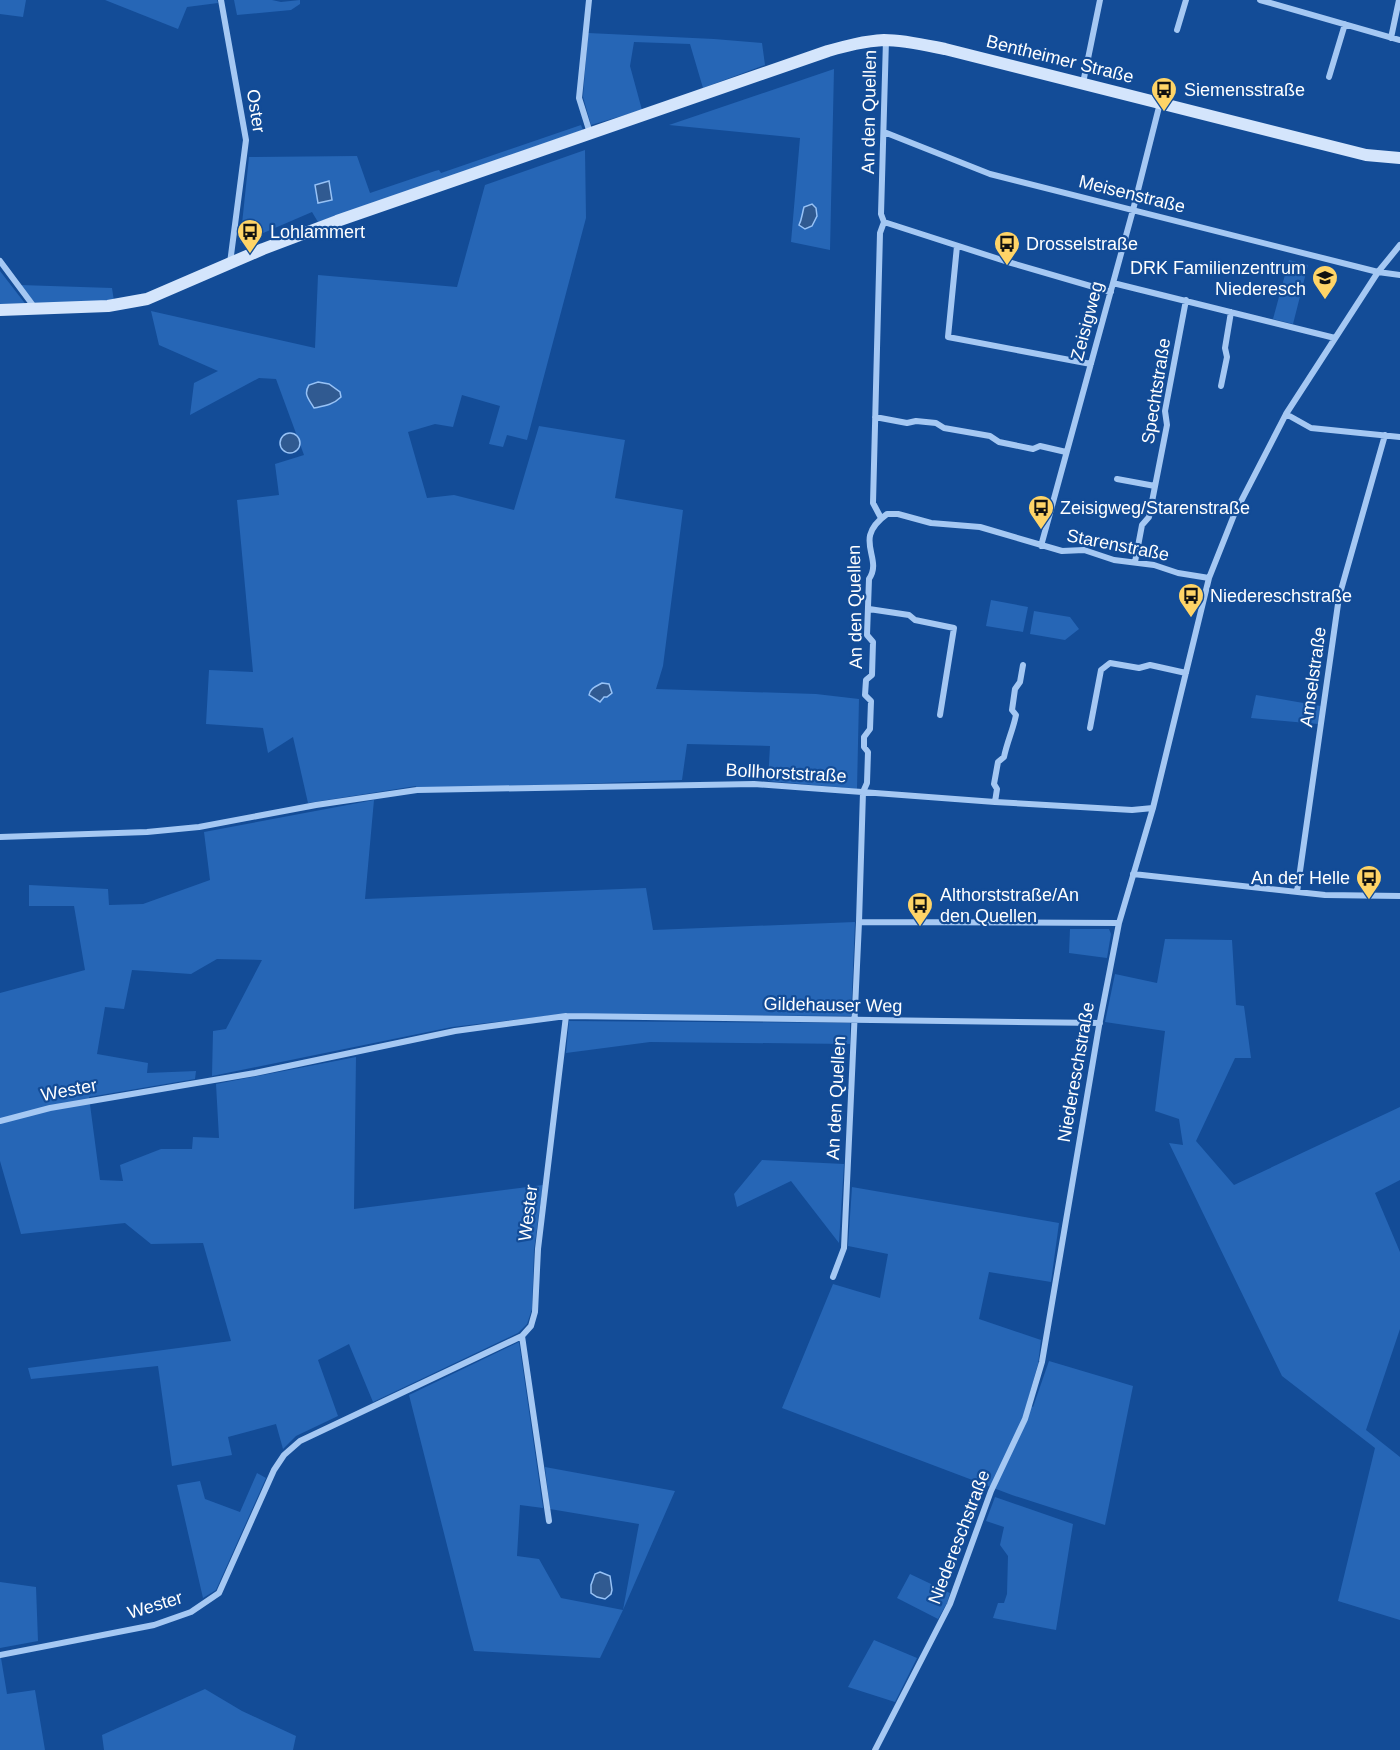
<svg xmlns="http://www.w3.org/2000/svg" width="1400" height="1750" font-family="Helvetica,sans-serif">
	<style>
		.green { fill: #2666b6 }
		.water { fill: #305a91; stroke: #97c2f6; stroke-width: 1.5 }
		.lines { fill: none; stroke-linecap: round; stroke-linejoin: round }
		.street { stroke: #a5c8f3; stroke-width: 6 }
		.secondary { stroke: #d4e5fc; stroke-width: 12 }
		.labels { text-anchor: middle; stroke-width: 4.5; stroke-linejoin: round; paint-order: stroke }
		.street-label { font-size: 18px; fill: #fff; stroke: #134c97 }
		.poi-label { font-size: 18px; fill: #fff; stroke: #134c97; text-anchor: start }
	</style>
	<rect width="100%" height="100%" fill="#134c97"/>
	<path class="green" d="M 0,0 L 26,0 L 23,17 L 0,14 Z
		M 105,0 L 217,0 L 218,3 L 187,7 L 178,29 Z
		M 234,0 L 272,0 L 281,2 L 300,0 L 300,4 L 291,10 L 237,15 Z
		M 588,33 L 714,39 L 762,43 L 765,65 L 703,88 L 690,44 L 634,42 L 630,66 L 642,110 L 591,125 L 583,97 Z
		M 834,69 L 830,250 L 791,242 L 800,138 L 669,125 Z
		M 581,125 L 583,130 L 318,222 L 312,212 L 240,243 L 249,157 L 357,156 L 370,193 L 435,171 L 439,170 L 441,173 Z
		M 585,150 L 586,218 L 527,440 L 507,435 L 503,447 L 489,444 L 500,406 L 462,395 L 453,427 L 435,424 L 408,432 L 427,498 L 454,495 L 514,510 L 539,426 L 625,440 L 615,498 L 683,510 L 663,666 L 656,689 L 816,694 L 859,699 L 857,789 L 768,781 L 770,746 L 687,744 L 682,780 L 417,790 L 416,786 L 308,803 L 293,737 L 268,753 L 263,728 L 206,724 L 209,670 L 253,672 L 237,500 L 279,495 L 275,464 L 304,455 L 276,379 L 259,378 L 190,415 L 194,383 L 218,371 L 159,345 L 151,311 L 315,348 L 318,275 L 457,287 L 485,185 Z
		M 1289,260 L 1308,265 L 1293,324 L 1273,319 Z
		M 0,271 L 27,306 L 0,306 Z
		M 20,285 L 112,288 L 114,301 L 36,304 Z
		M 991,600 L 1028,607 L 1023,632 L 986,626 Z
		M 1034,611 L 1070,617 L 1079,629 L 1065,640 L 1030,634 Z
		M 1256,695 L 1321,706 L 1318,724 L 1251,718 Z
		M 374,800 L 365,899 L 646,888 L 653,930 L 855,922 L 851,1016 L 563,1014 L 452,1027 L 212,1076 L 213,1031 L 226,1029 L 262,960 L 217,959 L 191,974 L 132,970 L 124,1009 L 105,1007 L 97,1054 L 148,1063 L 147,1073 L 196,1071 L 195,1079 L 89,1097 L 100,1180 L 123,1181 L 120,1165 L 161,1149 L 192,1149 L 193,1137 L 219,1138 L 216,1084 L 356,1057 L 354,1209 L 543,1185 L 534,1250 L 532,1309 L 527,1324 L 518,1333 L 373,1402 L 349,1344 L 318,1360 L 338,1416 L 296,1436 L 283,1449 L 276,1424 L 228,1437 L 232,1455 L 172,1466 L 158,1366 L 31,1379 L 28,1368 L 231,1341 L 203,1243 L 151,1244 L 125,1223 L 21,1234 L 0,1161 L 0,993 L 85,970 L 74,906 L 29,906 L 29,885 L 108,889 L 109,905 L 143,904 L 210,880 L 204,832 Z
		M 1070,929 L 1109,929 L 1111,934 L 1107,958 L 1069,953 Z
		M 1165,939 L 1232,940 L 1236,1005 L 1244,1006 L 1251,1058 L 1235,1058 L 1196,1141 L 1234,1185 L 1400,1107 L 1400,1180 L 1375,1193 L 1400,1252 L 1400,1329 L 1366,1430 L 1400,1457 L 1400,1620 L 1338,1601 L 1375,1448 L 1282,1376 L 1169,1143 L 1183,1145 L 1179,1119 L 1155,1111 L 1165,1031 L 1105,1022 L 1115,974 L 1157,983 Z
		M 569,1021 L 850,1023 L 850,1044 L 650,1042 L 566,1053 Z
		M 762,1160 L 844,1164 L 839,1243 L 791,1181 L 737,1207 L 734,1194 Z
		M 852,1187 L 1059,1223 L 1051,1282 L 989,1272 L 979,1319 L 1041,1340 L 1038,1364 L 1027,1403 L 1033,1407 L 1049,1361 L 1133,1386 L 1105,1525 L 1012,1495 L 782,1408 L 833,1284 L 880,1298 L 888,1254 L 848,1246 Z
		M 519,1342 L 543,1508 L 520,1505 L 517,1556 L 539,1559 L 561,1598 L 623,1610 L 639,1524 L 550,1509 L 545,1467 L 675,1491 L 623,1610 L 600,1658 L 474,1651 L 470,1636 L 409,1395 Z
		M 257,1473 L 266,1478 L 216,1590 L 203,1598 L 177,1485 L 200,1481 L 205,1499 L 240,1512 Z
		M 995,1497 L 1073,1524 L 1056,1630 L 993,1618 L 998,1603 L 1004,1603 L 1007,1594 L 1008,1556 L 1000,1545 L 1004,1527 L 986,1521 Z
		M 910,1574 L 950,1593 L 947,1603 L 938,1619 L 897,1598 Z
		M 0,1582 L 36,1587 L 38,1641 L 0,1648 Z
		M 874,1640 L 917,1658 L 895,1702 L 848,1687 Z
		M 0,1658 L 1,1658 L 7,1694 L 35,1690 L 45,1750 L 0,1750 Z
		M 205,1689 L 242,1711 L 296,1736 L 293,1750 L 104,1750 L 102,1735 Z"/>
	<path class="water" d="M 329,181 L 332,200 L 318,203 L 315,185 Z
		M 812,204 L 816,208 L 817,216 L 812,226 L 805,229 L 799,225 C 802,219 802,214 804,207 Z
		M 318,382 L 329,384 L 340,392 L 341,397 C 333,405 324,406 314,408 C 309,399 303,395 309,385 Z
		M280 443a10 10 0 1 1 20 0a10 10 0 1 1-20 0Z
		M 602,683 L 609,684 L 612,693 L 607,697 L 604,697 L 600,702 L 589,695 C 590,688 597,686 602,683 Z
		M 600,1572 L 610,1576 L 612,1590 L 611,1594 L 605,1599 L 597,1597 L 591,1593 L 591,1585 L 595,1574 Z"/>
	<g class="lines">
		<path class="street" d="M 221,0 L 246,140 L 230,263
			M 589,0 L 579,98 L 590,133
			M 1260,0 L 1400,40
			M 1177,30 L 1186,0
			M 1391,38 L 1399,0
			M 1329,77 L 1345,24
			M 1083,83 L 1100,0
			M 884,132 L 990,174 L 1378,272 L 1400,275
			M 884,222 L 1008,262 L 1111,292
			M 957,246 L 948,337 L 1091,364
			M 0,261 L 35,308
			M 1113,283 L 1335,338
			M 1221,386 L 1227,357 L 1225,348 L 1231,312
			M 1286,414 L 1311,428 L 1400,437
			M 875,417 L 907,423 L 916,421 L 936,423 L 944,428 L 990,436 L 999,442 L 1033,449 L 1040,446 L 1066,452
			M 1117,479 L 1155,486
			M 881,518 L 873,503 L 880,233 L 884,222 L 881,214 L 886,40
			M 1041,546 L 1133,210 L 1160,103
			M 1135,562 L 1142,525 L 1149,517 L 1167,425 L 1165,411 L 1186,300
			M 869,609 L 909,615 L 915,620 L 954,628 L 940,715
			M 1090,728 L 1101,670 L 1110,663 L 1139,668 L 1150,665 L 1186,673
			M 995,802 L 997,789 L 994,784 L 998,762 L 1004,757 C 1007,742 1013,730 1016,715 L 1012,710 L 1015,689 L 1020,682 L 1023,665
			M 0,837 L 147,832 L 199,827 L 316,805 L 417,790 L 754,784 L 995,802 L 1132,810 L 1153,808
			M 1133,874 L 1325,895 L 1400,896
			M 1297,892 L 1339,597 L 1385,435
			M 859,922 L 1119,923
			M 0,1121 L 50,1108 L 255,1073 L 455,1031 L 566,1016 L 1100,1023
			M 833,1277 L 844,1248 L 859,922 L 863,792 L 867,783 L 868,752 L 864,747 L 864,737 L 870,729 L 871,701 L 865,695 L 866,680 L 872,675 L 873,642 L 867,635 L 869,579 C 884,557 851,540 887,514 L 898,514 L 931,523 L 980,527 L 1062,551 L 1084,550 L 1114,560 L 1154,565 L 1178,573 L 1209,578
			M 522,1336 L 549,1521
			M 0,1655 L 154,1625 L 191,1612 L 219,1593 L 274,1470 L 284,1455 L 300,1441 L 522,1336 L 531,1326 L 535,1312 L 538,1249 L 566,1016
			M 875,1750 L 950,1604 L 991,1491 L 1025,1419 L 1042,1362 L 1099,1026 L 1119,923 L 1153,808 L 1209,578 L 1234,515 L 1286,414 L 1378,272 L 1400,245"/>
		<path class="secondary" d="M 0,310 L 108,306 L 147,299 L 263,249 L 337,221 L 828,51 C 846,46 864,41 884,40 C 904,40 925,45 945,49 L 1366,155 L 1400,158"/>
	</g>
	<defs>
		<symbol id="bus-pin" viewBox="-11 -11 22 30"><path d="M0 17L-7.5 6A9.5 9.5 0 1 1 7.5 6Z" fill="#ffd467" stroke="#134c97"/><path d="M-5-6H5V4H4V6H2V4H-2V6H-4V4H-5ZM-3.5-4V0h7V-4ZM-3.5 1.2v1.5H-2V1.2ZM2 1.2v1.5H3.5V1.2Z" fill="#111"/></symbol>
		<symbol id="school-pin" viewBox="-11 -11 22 30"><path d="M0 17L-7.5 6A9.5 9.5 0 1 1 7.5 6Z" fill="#ffd467" stroke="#134c97"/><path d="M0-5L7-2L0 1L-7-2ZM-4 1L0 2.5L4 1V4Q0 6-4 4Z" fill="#111"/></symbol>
	</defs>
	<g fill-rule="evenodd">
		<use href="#bus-pin" x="1149" y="75" width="30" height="40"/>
		<use href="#bus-pin" x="235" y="217" width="30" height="40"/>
		<use href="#bus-pin" x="992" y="229" width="30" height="40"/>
		<use href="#school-pin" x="1310" y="263" width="30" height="40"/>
		<use href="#bus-pin" x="1026" y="493" width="30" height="40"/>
		<use href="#bus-pin" x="1176" y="581" width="30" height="40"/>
		<use href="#bus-pin" x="1354" y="863" width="30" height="40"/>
		<use href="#bus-pin" x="905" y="890" width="30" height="40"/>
	</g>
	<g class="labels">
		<g class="street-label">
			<text transform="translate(1060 59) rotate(14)" y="6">Bentheimer Straße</text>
			<text transform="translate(256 111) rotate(81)" y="6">Oster</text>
			<text transform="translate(869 112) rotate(-89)" y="6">An den Quellen</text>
			<text transform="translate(1132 194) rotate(14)" y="6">Meisenstraße</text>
			<text transform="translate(1087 321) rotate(-75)" y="6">Zeisigweg</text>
			<text transform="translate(1156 391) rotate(-81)" y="6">Spechtstraße</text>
			<text transform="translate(1118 545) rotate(11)" y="6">Starenstraße</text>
			<text transform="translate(855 607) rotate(-91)" y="6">An den Quellen</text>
			<text transform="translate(1313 677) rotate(-82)" y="6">Amselstraße</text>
			<text transform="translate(786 773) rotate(3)" y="6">Bollhorststraße</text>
			<text transform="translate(833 1005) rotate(1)" y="6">Gildehauser Weg</text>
			<text transform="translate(1076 1072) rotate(-80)" y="6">Niedereschstraße</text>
			<text transform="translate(69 1090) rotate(-11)" y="6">Wester</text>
			<text transform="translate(836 1098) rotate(-87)" y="6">An den Quellen</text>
			<text transform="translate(528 1213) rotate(-83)" y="6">Wester</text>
			<text transform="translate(959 1537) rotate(-69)" y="6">Niedereschstraße</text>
			<text transform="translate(155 1605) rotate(-17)" y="6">Wester</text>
		</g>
		<g class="poi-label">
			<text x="1184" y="96">Siemensstraße</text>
			<text x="270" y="238">Lohlammert</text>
			<text x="1026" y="250">Drosselstraße</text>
			<text x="1306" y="274" text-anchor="end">DRK Familienzentrum<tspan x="1306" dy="21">Niederesch</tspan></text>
			<text x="1060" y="514">Zeisigweg/Starenstraße</text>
			<text x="1210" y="602">Niedereschstraße</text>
			<text x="1350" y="884" text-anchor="end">An der Helle</text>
			<text x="940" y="901">Althorststraße/An<tspan x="940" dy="21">den Quellen</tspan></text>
		</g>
	</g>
</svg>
